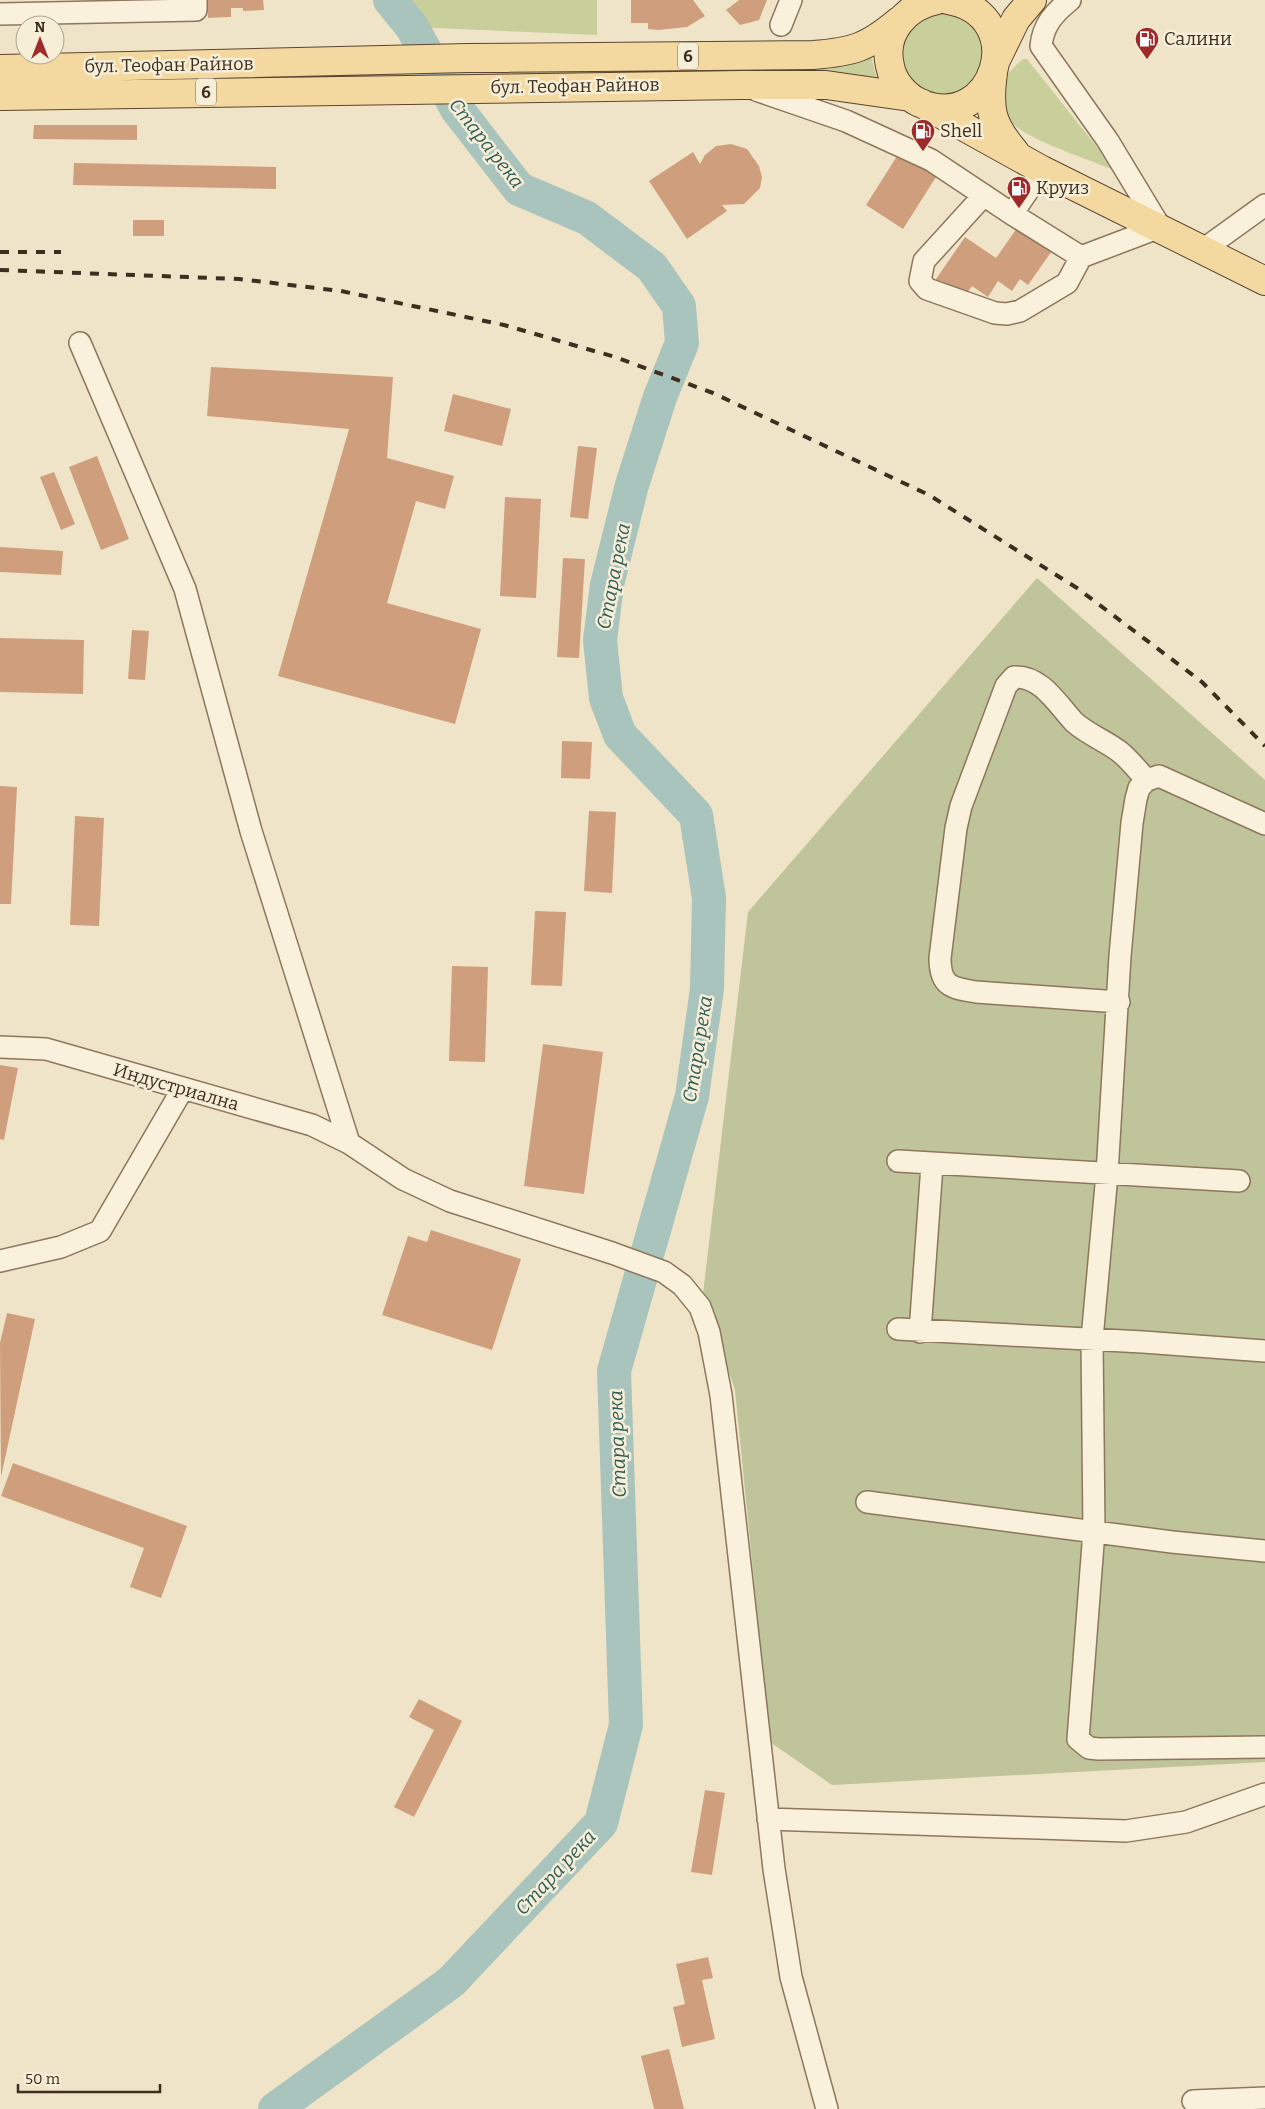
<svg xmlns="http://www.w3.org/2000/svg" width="1265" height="2109" font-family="Bitter,serif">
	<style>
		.green { fill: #c9cf9b }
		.cemetery { fill: #bfc49a }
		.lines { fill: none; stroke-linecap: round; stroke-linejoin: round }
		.river { stroke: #a9c4bc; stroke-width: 34 }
		.building { fill: #cf9f7d }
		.minor-casing { stroke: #8d765c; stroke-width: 24 }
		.major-casing { stroke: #5b4430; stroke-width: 30 }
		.minor { stroke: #faf1dc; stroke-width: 21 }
		.major { stroke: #f3d9a0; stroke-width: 28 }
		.rail { stroke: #3d2e20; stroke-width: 4; stroke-dasharray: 9 9; stroke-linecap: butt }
		.labels { text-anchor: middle; stroke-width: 5; stroke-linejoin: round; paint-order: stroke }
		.shield { fill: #f7eed8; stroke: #756857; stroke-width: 1 }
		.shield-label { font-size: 16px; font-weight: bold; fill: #3d2e20 }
		.poi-label { font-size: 18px; fill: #3d2e20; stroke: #f7eed8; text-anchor: start }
		.street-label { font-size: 18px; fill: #3d2e20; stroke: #f7eed8 }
		.water-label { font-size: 19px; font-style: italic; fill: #2f5d5a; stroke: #f7eed8 }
	</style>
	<rect width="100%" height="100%" fill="#f0e4c8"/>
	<path class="green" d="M 390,0 L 597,0 L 597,35 L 412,27 Z
		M 945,9 L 971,20 L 985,43 L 983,70 L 965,91 L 938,98 L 913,87 L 899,63 L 901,36 L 909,25 Z
		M 871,56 L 878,83 L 0,85 L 0,77 Z
		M 1023,59 L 1027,59 L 1116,171 C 1088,159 1036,143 1014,125 C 1005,118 1000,97 1002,86 C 1004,75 1015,66 1023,59 Z"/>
	<path class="cemetery" d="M 1037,578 L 1265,780 L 1265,1762 L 832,1785 L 770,1742 L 735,1390 L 703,1294 L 748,912 Z"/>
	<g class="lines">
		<path class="river" d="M 275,2109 L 451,1982 L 601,1823 L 626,1725 L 614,1371 L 692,1096 L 707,989 L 709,898 L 696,815 L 620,735 L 606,698 L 600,640 L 607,585 L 632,485 L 660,397 L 682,343 L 679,306 L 652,267 L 587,218 L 519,189 L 457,109 L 412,27 L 390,0"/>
	</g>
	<path class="building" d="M 207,0 L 263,0 L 264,10 L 243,11 L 243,8 L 231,8 L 231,17 L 208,18 Z
		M 631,0 L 693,0 L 705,16 L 687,27 L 658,30 L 648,29 L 648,23 L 631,23 Z
		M 739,0 L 767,0 L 759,20 L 740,25 L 726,10 Z
		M 34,125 L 137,125 L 137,140 L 33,139 Z
		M 731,144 L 747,149 L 759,166 L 762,177 L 760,188 L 744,204 L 722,205 L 727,211 L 687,239 L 649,181 L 693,152 L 700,164 L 705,155 L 716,146 Z
		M 899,153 L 936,177 L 903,229 L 866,205 Z
		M 74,163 L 276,167 L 276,189 L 73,185 Z
		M 1027,214 L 1061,238 L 1028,285 L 1020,279 L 1012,291 L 998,281 L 988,297 L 972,286 L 961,301 L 934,282 L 965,237 L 996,258 Z
		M 133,220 L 164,220 L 164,236 L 133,236 Z
		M 211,367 L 393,377 L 387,458 L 454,476 L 445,509 L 416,501 L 387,603 L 481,629 L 455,724 L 278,676 L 349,429 L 207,416 Z
		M 453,394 L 511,409 L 502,446 L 444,431 Z
		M 578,446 L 597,448 L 588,519 L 570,517 Z
		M 97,456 L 129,539 L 101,550 L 69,467 Z
		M 54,472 L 75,524 L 61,530 L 40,477 Z
		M 505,497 L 541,499 L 536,598 L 500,596 Z
		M 0,547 L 63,551 L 61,575 L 0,572 Z
		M 563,558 L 585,559 L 579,658 L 557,657 Z
		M 132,630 L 149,631 L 145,680 L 128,679 Z
		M 0,638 L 84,640 L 83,694 L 0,692 Z
		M 562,741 L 592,742 L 590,779 L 561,778 Z
		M 0,786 L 17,787 L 11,904 L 0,904 Z
		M 589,811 L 616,812 L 612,893 L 584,891 Z
		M 75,816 L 104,818 L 99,926 L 70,925 Z
		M 535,911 L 566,912 L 562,986 L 531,985 Z
		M 452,966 L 488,967 L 485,1062 L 449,1061 Z
		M 543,1044 L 603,1052 L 584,1194 L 524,1186 Z
		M 0,1065 L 18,1068 L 4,1140 L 0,1139 Z
		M 431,1230 L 521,1259 L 492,1350 L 382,1315 L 408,1236 L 427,1242 Z
		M 7,1313 L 35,1319 L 1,1477 L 0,1343 Z
		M 13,1463 L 187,1526 L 161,1598 L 130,1587 L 144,1548 L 1,1496 Z
		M 419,1699 L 462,1721 L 414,1817 L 394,1807 L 434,1730 L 409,1717 Z
		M 705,1790 L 725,1793 L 712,1875 L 691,1872 Z
		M 708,1957 L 713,1978 L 702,1980 L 715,2039 L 682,2047 L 673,2007 L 685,2004 L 676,1964 Z
		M 669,2049 L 684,2109 L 654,2109 L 641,2056 Z"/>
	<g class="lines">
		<defs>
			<path id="minor" d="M 0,14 L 196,10 L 196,0
				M 781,25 L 791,0
				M 756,90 L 846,121 L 931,160 L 1012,214
				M 1042,170 L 1012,214 L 1081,257 L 1160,227 L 1108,141 L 1041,46 C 1043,25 1054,13 1070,0
				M 984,195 L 924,261 L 920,281 L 927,289 L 995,313 L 1007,314 L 1020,311 L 1067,283 L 1081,257
				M 1204,249 L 1265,205
				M 80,343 L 185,589 L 251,831 L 349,1143
				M 1265,824 L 1159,776 L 1147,780 L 1139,788 L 1136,799 L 1132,823 L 1120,956 L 1107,1174 L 1092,1339 L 1094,1531 L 1078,1739 L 1089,1748 L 1099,1749 L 1265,1747
				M 1119,1002 L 976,992 C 951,988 940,986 940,958 L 956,828 L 961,806 L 1006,686 L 1014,677 C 1041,675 1058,705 1074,722 C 1087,734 1106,741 1120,752 C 1130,760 1138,771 1147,780
				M 0,1047 L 46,1049 L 312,1125 L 349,1143 L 403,1179 L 450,1201 L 612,1253 L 664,1272 L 682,1285 L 700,1307 L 709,1332 L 721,1395 L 774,1869 L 791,1977 L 827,2109
				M 898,1161 L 1239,1181
				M 0,1261 L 61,1247 L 100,1231 L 182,1090
				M 898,1329 L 1143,1342 L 1265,1351
				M 920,1332 L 932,1165
				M 867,1502 L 1172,1542 L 1265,1551
				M 768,1819 L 1126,1831 L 1186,1822 L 1265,1794
				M 1193,2101 L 1265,2098"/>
			<path id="major" d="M 937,0 C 906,6 882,33 890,66 C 893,82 905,96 920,103 C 994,135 1033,15 948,0
				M 996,60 L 1016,19 L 1032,0
				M 0,69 L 468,58 L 813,55 C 854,52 868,47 899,21
				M 993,73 C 988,109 991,124 1015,152
				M 0,96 L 742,85 L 826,85 L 910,97
				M 921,103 L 1042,170 L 1265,281"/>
		</defs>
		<use href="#minor" class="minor-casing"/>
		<use href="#major" class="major-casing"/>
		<use href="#minor" class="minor"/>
		<use href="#major" class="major"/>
		<path class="rail" d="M 0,252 L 61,252
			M 0,270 L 239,279 L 341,291 L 504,325 L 615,357 L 713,393 L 929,495 L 1077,588 L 1202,682 L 1265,746"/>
	</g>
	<defs>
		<symbol id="fuel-pin" viewBox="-11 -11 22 30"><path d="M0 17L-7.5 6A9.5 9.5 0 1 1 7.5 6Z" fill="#9e2a2b" stroke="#f7eed8"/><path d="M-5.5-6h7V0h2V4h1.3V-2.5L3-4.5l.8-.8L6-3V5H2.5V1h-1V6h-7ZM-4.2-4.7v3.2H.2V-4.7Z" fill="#fff"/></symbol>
	</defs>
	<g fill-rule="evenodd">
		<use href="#fuel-pin" x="1133" y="25" width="28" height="38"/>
		<use href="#fuel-pin" x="909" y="117" width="28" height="38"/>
		<use href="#fuel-pin" x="1005" y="174" width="28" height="38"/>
	</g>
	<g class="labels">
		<g class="shield">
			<rect x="678" y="42.5" width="20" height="27" rx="4"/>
			<rect x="196" y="78.5" width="20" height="27" rx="4"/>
		</g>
		<g class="shield-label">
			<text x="688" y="62">6</text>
			<text x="206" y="98">6</text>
		</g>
		<g class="poi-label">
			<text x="1164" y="45">Салини</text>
			<text x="940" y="137">Shell</text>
			<text x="1036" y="194">Круиз</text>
		</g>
		<g class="street-label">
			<text transform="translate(169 65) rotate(-1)" y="6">бул. Теофан Райнов</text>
			<text transform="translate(575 86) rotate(-1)" y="6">бул. Теофан Райнов</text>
			<text transform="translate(176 1087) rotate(16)" y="6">Индустриална</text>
		</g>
		<g class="water-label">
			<text transform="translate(487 143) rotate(52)" y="7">Стара река</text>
			<text transform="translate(613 576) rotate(-79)" y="7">Стара река</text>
			<text transform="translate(697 1049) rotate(-81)" y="7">Стара река</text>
			<text transform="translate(617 1444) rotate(-92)" y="7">Стара река</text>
			<text transform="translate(555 1872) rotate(-47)" y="7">Стара река</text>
		</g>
	</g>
	<g transform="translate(40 40)"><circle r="24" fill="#f7eed8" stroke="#ada18e"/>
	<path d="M0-4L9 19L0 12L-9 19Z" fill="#9e2a2b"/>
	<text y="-8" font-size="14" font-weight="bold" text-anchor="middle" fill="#3d2e20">N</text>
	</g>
	<path d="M18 2084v8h142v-8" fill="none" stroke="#3d2e20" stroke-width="2.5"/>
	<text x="25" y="2084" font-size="15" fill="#3d2e20" stroke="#f7eed8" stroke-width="4" paint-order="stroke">50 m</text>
</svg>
